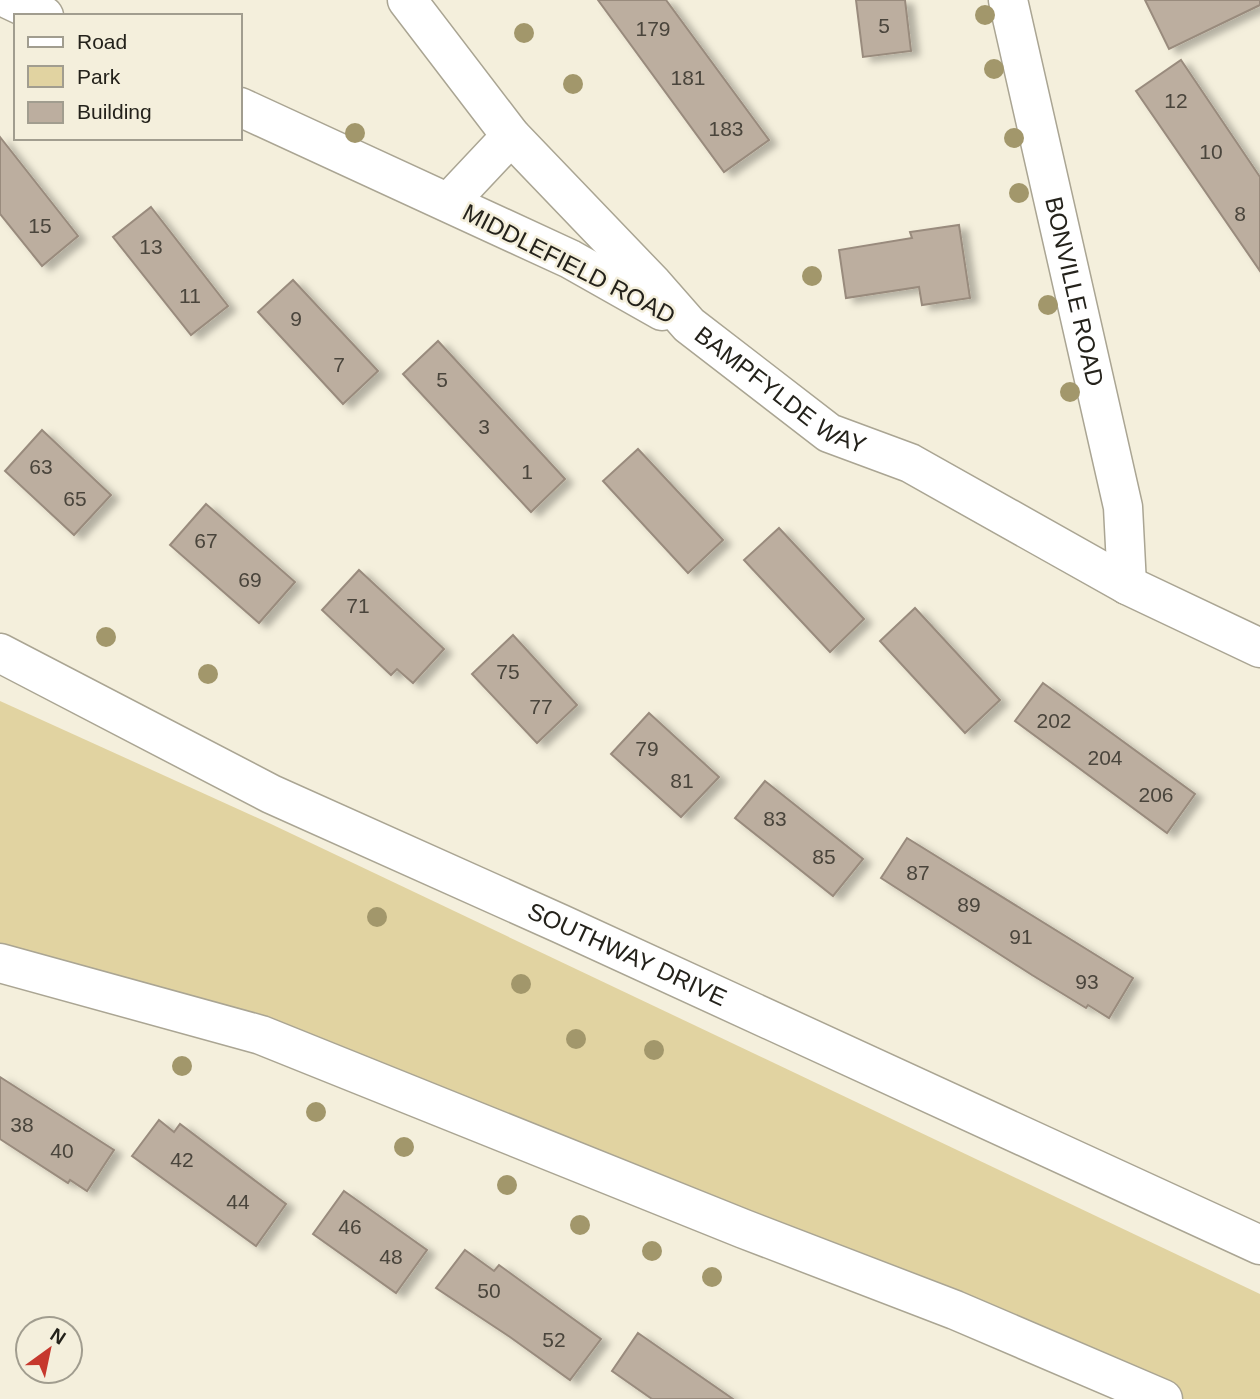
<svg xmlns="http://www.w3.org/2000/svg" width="1260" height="1399" font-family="Helvetica,sans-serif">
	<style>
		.green { fill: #e1d3a1 }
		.building { fill: #bcae9f; stroke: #998b7d; stroke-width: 2; filter: url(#shadow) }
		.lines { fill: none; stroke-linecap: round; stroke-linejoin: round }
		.minor-casing { stroke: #aaa593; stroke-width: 41 }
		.minor { stroke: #fff; stroke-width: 38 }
		.tree { fill: #a2976b }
		.labels { text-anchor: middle; stroke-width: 5; stroke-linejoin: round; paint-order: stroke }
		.number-label { font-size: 21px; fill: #4a453c }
		.street-label { font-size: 24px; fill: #24221b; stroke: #f4efdc }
	</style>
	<defs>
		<filter id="shadow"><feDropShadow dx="8" dy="4.5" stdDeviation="3.5" flood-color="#0004"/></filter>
	</defs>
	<rect width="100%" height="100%" fill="#f4efdc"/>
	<path class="green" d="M 0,701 L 271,824 L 1260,1294 L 1260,1399 L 1178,1399 L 0,951 Z"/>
	<path class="building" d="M 598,0 L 666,0 L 769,140 L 724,172 Z
		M 856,0 L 905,0 L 911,51 L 863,57 Z
		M 1145,0 L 1260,0 L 1260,5 L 1169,49 Z
		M 1181,60 L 1260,177 L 1260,271 L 1136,91 Z
		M 0,137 L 78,236 L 42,266 L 0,214 Z
		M 151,207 L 228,306 L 191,335 L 113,237 Z
		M 959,225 L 970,298 L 922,305 L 919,287 L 846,298 L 839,250 L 912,238 L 910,232 Z
		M 293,280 L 378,371 L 343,404 L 258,312 Z
		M 438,341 L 565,479 L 531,512 L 403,374 Z
		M 42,430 L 111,495 L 74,535 L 5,471 Z
		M 638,449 L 723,540 L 688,573 L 603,481 Z
		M 206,504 L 295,582 L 259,623 L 170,545 Z
		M 779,528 L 864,619 L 830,652 L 744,560 Z
		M 359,570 L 444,649 L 413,683 L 397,669 L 391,675 L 322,610 Z
		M 915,608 L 1000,700 L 965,733 L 880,641 Z
		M 513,635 L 577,705 L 537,743 L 472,674 Z
		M 1043,683 L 1195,794 L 1167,833 L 1015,721 Z
		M 649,713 L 719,777 L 681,817 L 611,754 Z
		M 765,781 L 863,859 L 833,896 L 735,818 Z
		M 907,838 L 1133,978 L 1109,1018 L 1088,1005 L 1086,1008 L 1032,975 L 881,878 Z
		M 0,1077 L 114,1150 L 87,1191 L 70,1180 L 68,1183 L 0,1139 Z
		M 159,1120 L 174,1132 L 180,1124 L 286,1204 L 256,1246 L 132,1156 Z
		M 344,1191 L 427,1250 L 396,1293 L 313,1234 Z
		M 465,1250 L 494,1271 L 499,1265 L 601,1339 L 570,1380 L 510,1337 L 436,1288 Z
		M 638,1333 L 733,1399 L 652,1399 L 612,1371 Z"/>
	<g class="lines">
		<defs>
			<g id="minor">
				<path d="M 10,0 L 44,16"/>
				<path id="s1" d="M 407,0 L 511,136 L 653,284 L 689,325 L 829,433 L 910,463 L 1127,585 L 1260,648"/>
				<path id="s2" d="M 1008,0 L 1123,507 L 1127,585"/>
				<path d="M 240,107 L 570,259 L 662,311"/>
				<path d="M 449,202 L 511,136"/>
				<path id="s3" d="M 0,653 L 271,794 L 561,924 L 1260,1245"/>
				<path d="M 0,963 L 261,1035 L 744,1229 L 955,1310 L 1163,1399"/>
			</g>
		</defs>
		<use href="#minor" class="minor-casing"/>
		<use href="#minor" class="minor"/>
	</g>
	<g class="tree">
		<circle cx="985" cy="15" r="10"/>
		<circle cx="524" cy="33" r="10"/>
		<circle cx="994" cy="69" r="10"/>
		<circle cx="573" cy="84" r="10"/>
		<circle cx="355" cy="133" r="10"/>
		<circle cx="1014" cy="138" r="10"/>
		<circle cx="1019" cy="193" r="10"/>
		<circle cx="812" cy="276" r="10"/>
		<circle cx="1048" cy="305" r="10"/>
		<circle cx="1070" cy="392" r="10"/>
		<circle cx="106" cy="637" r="10"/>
		<circle cx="208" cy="674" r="10"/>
		<circle cx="377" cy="917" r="10"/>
		<circle cx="521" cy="984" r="10"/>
		<circle cx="576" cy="1039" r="10"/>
		<circle cx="654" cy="1050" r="10"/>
		<circle cx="182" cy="1066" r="10"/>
		<circle cx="316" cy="1112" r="10"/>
		<circle cx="404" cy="1147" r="10"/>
		<circle cx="507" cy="1185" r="10"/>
		<circle cx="580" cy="1225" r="10"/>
		<circle cx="652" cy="1251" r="10"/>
		<circle cx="712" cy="1277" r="10"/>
	</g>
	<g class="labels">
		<g class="number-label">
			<text x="884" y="33">5</text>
			<text x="653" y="36">179</text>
			<text x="688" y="85">181</text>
			<text x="1176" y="108">12</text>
			<text x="726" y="136">183</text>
			<text x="1211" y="159">10</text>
			<text x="1240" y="221">8</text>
			<text x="40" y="233">15</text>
			<text x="151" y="254">13</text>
			<text x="190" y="303">11</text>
			<text x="296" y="326">9</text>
			<text x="339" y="372">7</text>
			<text x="442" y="387">5</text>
			<text x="484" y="434">3</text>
			<text x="41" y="474">63</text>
			<text x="527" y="479">1</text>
			<text x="75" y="506">65</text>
			<text x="206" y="548">67</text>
			<text x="250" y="587">69</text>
			<text x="358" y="613">71</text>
			<text x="508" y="679">75</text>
			<text x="541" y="714">77</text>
			<text x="1054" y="728">202</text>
			<text x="647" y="756">79</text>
			<text x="1105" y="765">204</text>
			<text x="682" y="788">81</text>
			<text x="1156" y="802">206</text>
			<text x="775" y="826">83</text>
			<text x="824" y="864">85</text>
			<text x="918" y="880">87</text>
			<text x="969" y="912">89</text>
			<text x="1021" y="944">91</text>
			<text x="1087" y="989">93</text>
			<text x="22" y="1132">38</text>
			<text x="62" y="1158">40</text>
			<text x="182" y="1167">42</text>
			<text x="238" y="1209">44</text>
			<text x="350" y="1234">46</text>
			<text x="391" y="1264">48</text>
			<text x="489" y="1298">50</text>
			<text x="554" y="1347">52</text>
		</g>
		<g class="street-label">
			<text transform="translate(569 264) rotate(27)" y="8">MIDDLEFIELD ROAD</text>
			<text dy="8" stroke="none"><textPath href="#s2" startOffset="299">BONVILLE ROAD</textPath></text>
			<text dy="8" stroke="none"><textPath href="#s1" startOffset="544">BAMPFYLDE WAY</textPath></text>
			<text dy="8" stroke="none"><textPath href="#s3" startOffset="696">SOUTHWAY DRIVE</textPath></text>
		</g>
	</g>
	<rect x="14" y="14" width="228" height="126" fill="#f4efdc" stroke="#a19d8f" stroke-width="2"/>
	<rect x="28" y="37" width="35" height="10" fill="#ffffff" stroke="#a19d8f" stroke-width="2"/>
	<text x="77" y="49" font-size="21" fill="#24221b">Road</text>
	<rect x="28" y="66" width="35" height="21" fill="#e1d3a1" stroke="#a19d8f" stroke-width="2"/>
	<text x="77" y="84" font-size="21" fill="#24221b">Park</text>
	<rect x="28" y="102" width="35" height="21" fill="#bcae9f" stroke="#a19d8f" stroke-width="2"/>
	<text x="77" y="119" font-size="21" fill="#24221b">Building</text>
	<g transform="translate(49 1350) rotate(33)"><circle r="33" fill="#f4efdc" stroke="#a19d8f" stroke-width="2"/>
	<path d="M0-5L12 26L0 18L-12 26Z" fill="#c6382d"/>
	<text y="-10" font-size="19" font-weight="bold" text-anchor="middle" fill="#24221b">N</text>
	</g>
</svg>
